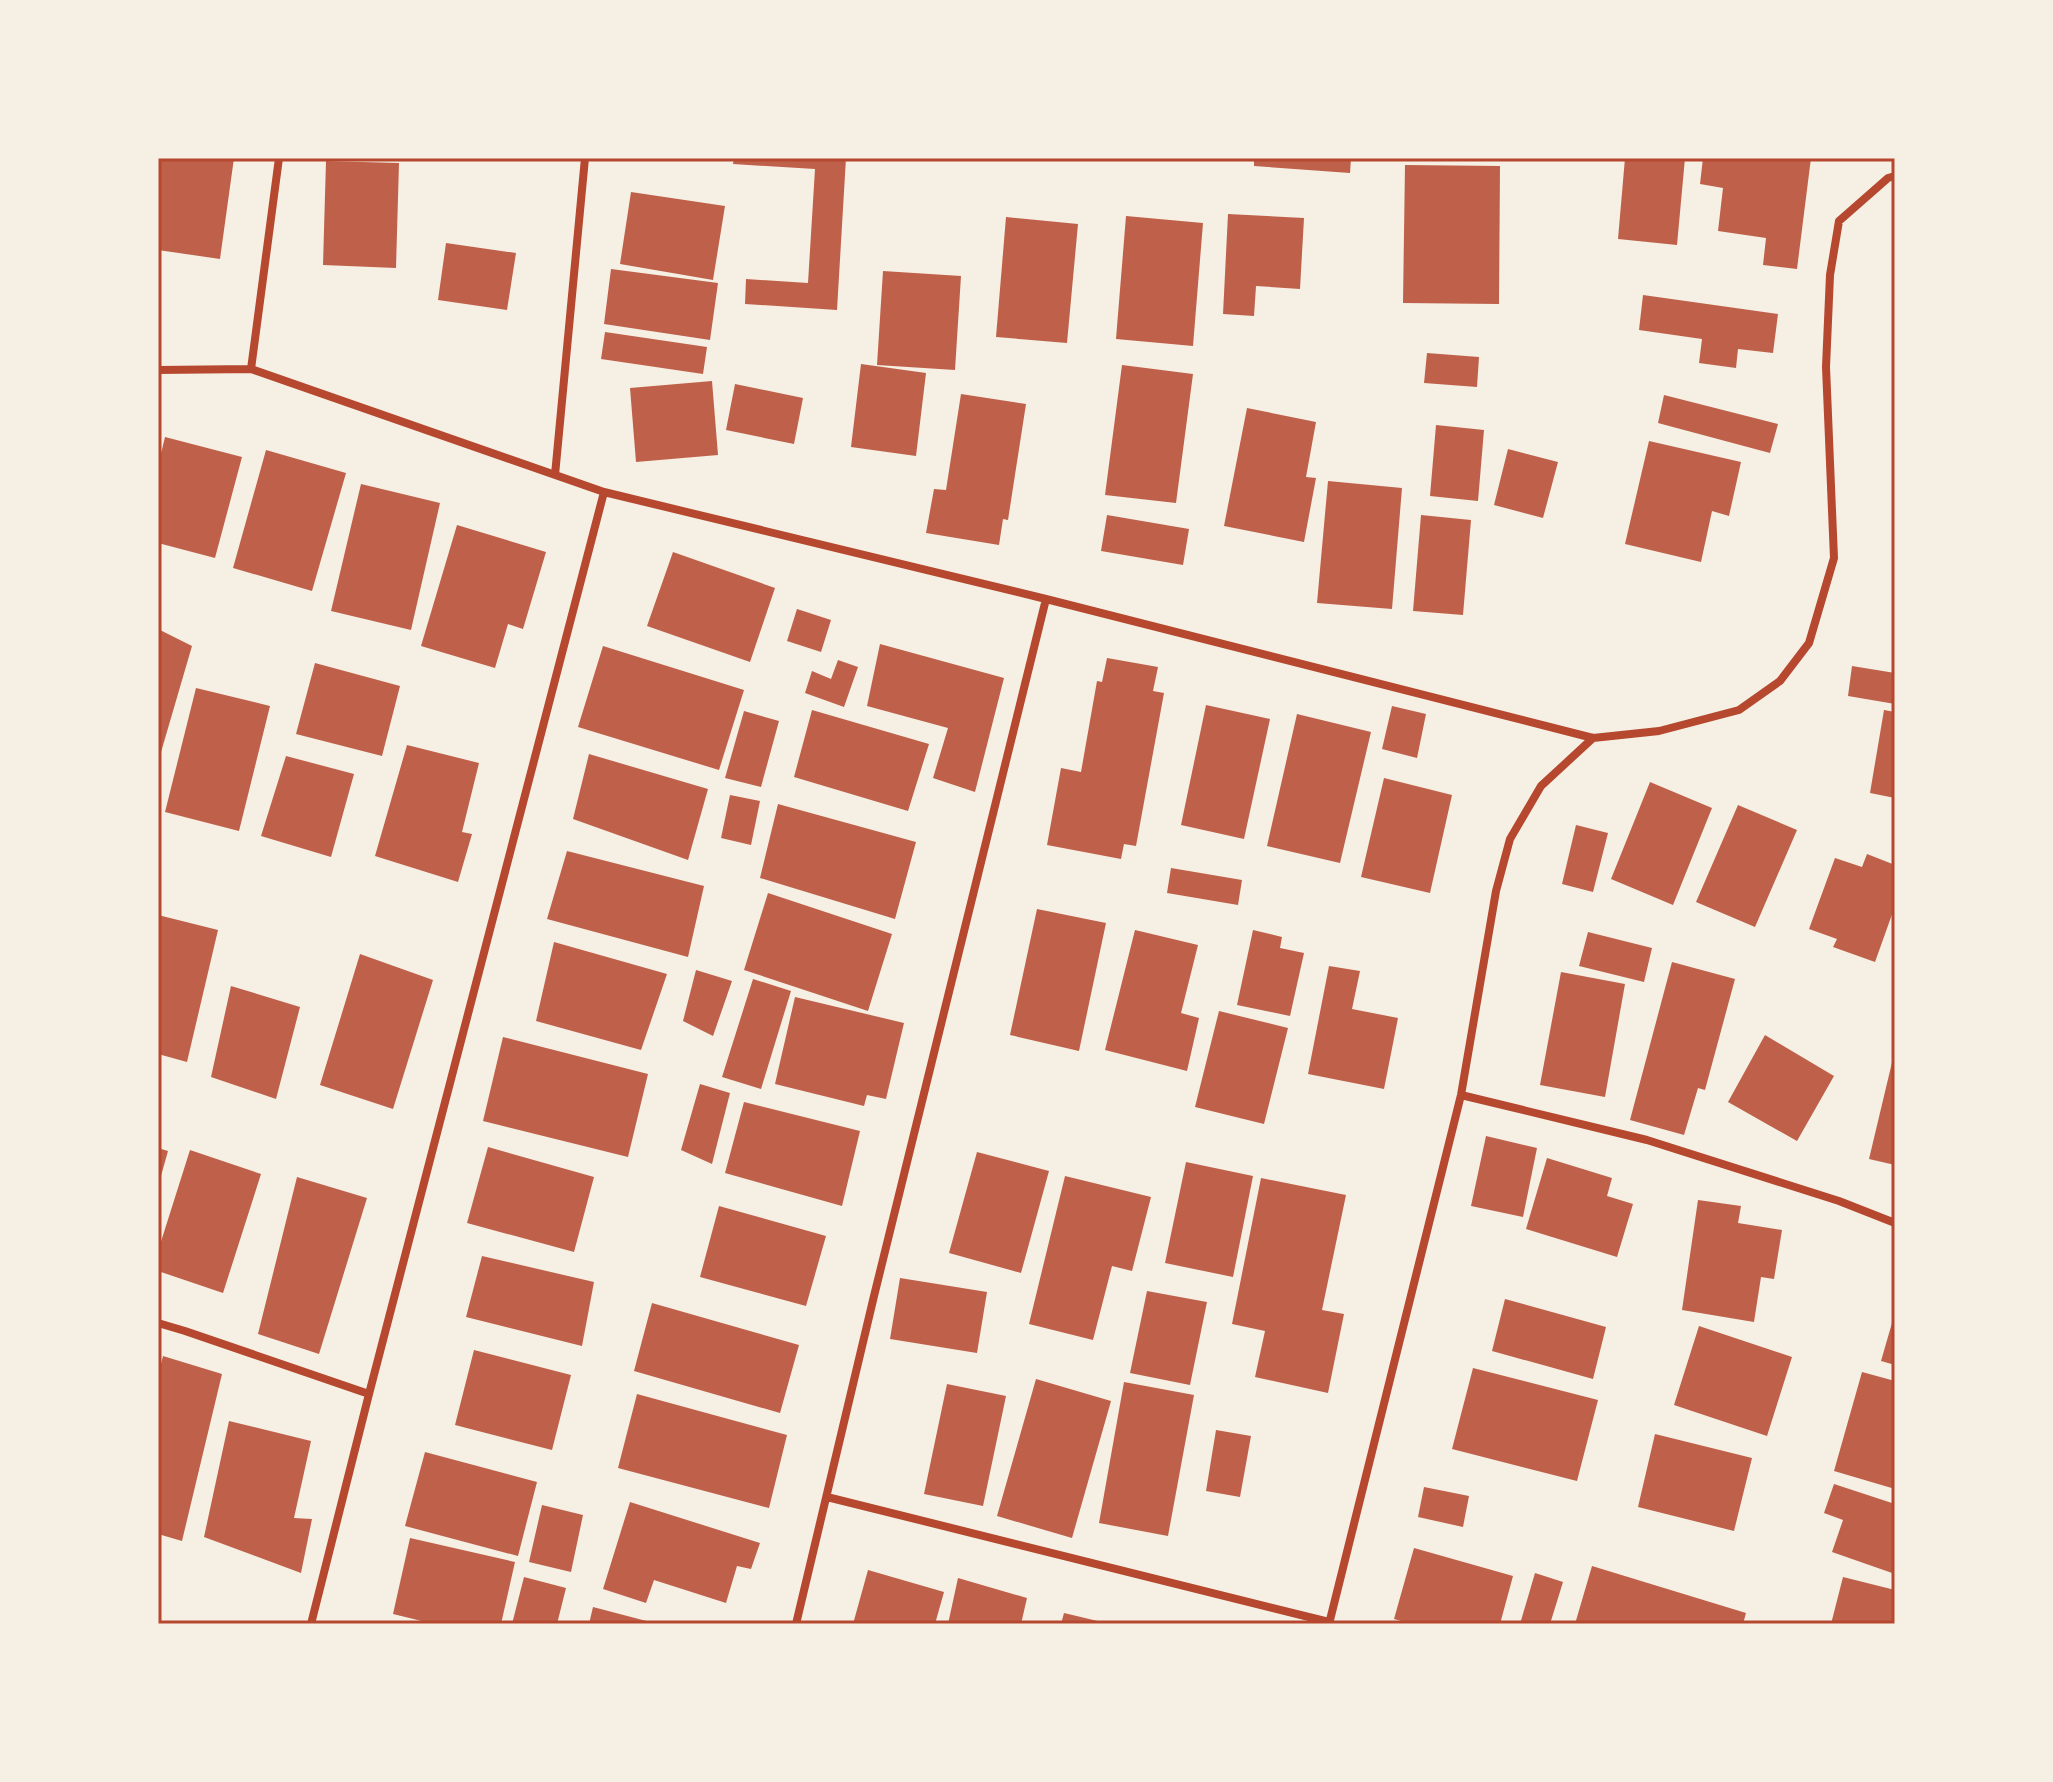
<svg xmlns="http://www.w3.org/2000/svg" width="2053" height="1782" font-family="Barlow,sans-serif">
	<style>
		.building { fill: #bf614a }
		.lines { fill: none; stroke-linecap: round; stroke-linejoin: round }
		.minor { stroke: #b5482f; stroke-width: 8 }
		.neatline { fill: none; stroke: #b5482f; stroke-width: 3 }
	</style>
	<rect width="100%" height="100%" fill="#f6efe4"/>
	<path class="building" d="M 158,158 L 234,158 L 220,259 L 158,250 Z
		M 734,158 L 846,158 L 837,310 L 745,304 L 746,279 L 808,283 L 815,169 L 733,164 Z
		M 1254,158 L 1351,158 L 1350,173 L 1254,166 Z
		M 1625,158 L 1685,158 L 1677,245 L 1618,239 Z
		M 1703,158 L 1811,158 L 1797,269 L 1763,265 L 1766,238 L 1718,231 L 1723,188 L 1700,184 Z
		M 326,161 L 399,163 L 396,268 L 323,265 Z
		M 1405,165 L 1500,166 L 1499,304 L 1403,303 Z
		M 631,192 L 725,206 L 713,280 L 620,264 Z
		M 1228,214 L 1304,218 L 1300,289 L 1256,286 L 1254,316 L 1223,314 Z
		M 1126,216 L 1203,223 L 1193,346 L 1116,339 Z
		M 1006,217 L 1078,224 L 1067,343 L 996,337 Z
		M 446,243 L 516,253 L 507,310 L 438,300 Z
		M 611,269 L 718,283 L 710,340 L 604,324 Z
		M 883,271 L 961,276 L 955,370 L 877,365 Z
		M 1643,295 L 1778,314 L 1773,353 L 1738,349 L 1736,368 L 1699,363 L 1702,339 L 1639,330 Z
		M 605,332 L 707,347 L 703,374 L 601,359 Z
		M 1427,353 L 1479,357 L 1477,387 L 1424,383 Z
		M 861,364 L 926,373 L 916,456 L 851,447 Z
		M 1122,365 L 1193,374 L 1176,503 L 1105,495 Z
		M 712,381 L 718,455 L 636,462 L 630,388 Z
		M 735,384 L 803,398 L 794,444 L 726,430 Z
		M 961,394 L 1026,404 L 1008,520 L 1003,519 L 999,545 L 926,533 L 934,489 L 946,490 Z
		M 1664,395 L 1778,424 L 1770,453 L 1658,423 Z
		M 1247,408 L 1316,422 L 1306,477 L 1316,478 L 1304,542 L 1224,526 Z
		M 1436,425 L 1484,430 L 1478,501 L 1430,496 Z
		M 165,437 L 242,457 L 215,558 L 158,543 L 158,466 Z
		M 1649,441 L 1741,462 L 1729,516 L 1712,511 L 1701,562 L 1625,544 Z
		M 1508,449 L 1558,462 L 1543,518 L 1494,505 Z
		M 266,450 L 346,473 L 312,591 L 233,568 Z
		M 1328,481 L 1402,488 L 1392,609 L 1317,603 Z
		M 361,484 L 440,503 L 411,630 L 331,611 Z
		M 1107,515 L 1189,529 L 1183,565 L 1101,551 Z
		M 1421,515 L 1471,520 L 1463,615 L 1413,611 Z
		M 457,525 L 546,552 L 523,629 L 508,624 L 495,668 L 421,646 Z
		M 673,552 L 775,588 L 750,662 L 647,626 Z
		M 797,609 L 831,620 L 821,652 L 787,641 Z
		M 158,629 L 192,646 L 159,759 L 158,759 Z
		M 880,644 L 1004,678 L 975,792 L 933,778 L 948,728 L 867,706 Z
		M 603,646 L 744,690 L 719,770 L 578,727 Z
		M 1107,658 L 1158,667 L 1153,691 L 1164,693 L 1136,846 L 1124,844 L 1121,859 L 1047,845 L 1061,768 L 1081,772 L 1097,681 L 1102,682 Z
		M 838,660 L 858,667 L 844,707 L 805,693 L 812,671 L 831,679 Z
		M 315,663 L 400,686 L 382,756 L 296,734 Z
		M 1852,666 L 1895,673 L 1895,704 L 1848,696 Z
		M 196,688 L 270,706 L 239,831 L 165,812 Z
		M 1206,705 L 1270,719 L 1244,839 L 1181,825 Z
		M 1392,706 L 1426,714 L 1417,758 L 1382,749 Z
		M 812,710 L 929,744 L 908,811 L 794,777 Z
		M 1884,710 L 1895,712 L 1895,798 L 1870,793 Z
		M 744,711 L 779,721 L 761,787 L 725,778 Z
		M 1297,714 L 1371,732 L 1340,863 L 1267,846 Z
		M 407,745 L 479,763 L 462,832 L 472,834 L 458,882 L 375,856 Z
		M 589,754 L 708,789 L 688,860 L 573,819 Z
		M 286,756 L 354,774 L 331,857 L 261,836 Z
		M 1384,778 L 1452,795 L 1430,893 L 1361,877 Z
		M 1650,782 L 1712,808 L 1673,905 L 1611,879 Z
		M 730,795 L 760,801 L 751,845 L 721,838 Z
		M 778,804 L 916,842 L 895,919 L 760,878 Z
		M 1738,805 L 1797,830 L 1755,927 L 1696,902 Z
		M 1576,825 L 1608,833 L 1593,892 L 1562,884 Z
		M 567,851 L 704,886 L 688,957 L 547,919 Z
		M 1867,854 L 1895,865 L 1895,906 L 1875,962 L 1833,947 L 1837,939 L 1809,929 L 1835,858 L 1862,867 Z
		M 1171,868 L 1242,880 L 1238,905 L 1167,893 Z
		M 768,893 L 892,934 L 868,1011 L 744,970 Z
		M 1037,909 L 1106,923 L 1079,1051 L 1010,1035 Z
		M 158,915 L 218,930 L 187,1062 L 158,1054 Z
		M 1135,930 L 1198,945 L 1181,1013 L 1199,1018 L 1187,1071 L 1105,1050 Z
		M 1253,930 L 1282,937 L 1280,948 L 1304,953 L 1290,1016 L 1237,1005 Z
		M 1588,932 L 1652,948 L 1644,982 L 1579,966 Z
		M 554,942 L 667,974 L 641,1050 L 536,1021 Z
		M 360,954 L 433,980 L 393,1109 L 320,1085 Z
		M 1672,962 L 1735,979 L 1705,1090 L 1698,1088 L 1684,1135 L 1630,1120 Z
		M 1329,966 L 1360,971 L 1352,1009 L 1398,1018 L 1384,1089 L 1308,1074 Z
		M 696,970 L 732,981 L 713,1036 L 683,1021 Z
		M 1561,972 L 1625,984 L 1605,1097 L 1540,1085 Z
		M 753,979 L 791,991 L 761,1089 L 722,1077 Z
		M 231,986 L 300,1007 L 276,1099 L 211,1077 Z
		M 795,997 L 904,1023 L 886,1099 L 867,1095 L 864,1106 L 775,1084 Z
		M 1219,1011 L 1288,1028 L 1264,1124 L 1195,1107 Z
		M 1765,1035 L 1834,1076 L 1797,1141 L 1728,1102 Z
		M 503,1037 L 648,1074 L 628,1157 L 483,1121 Z
		M 1894,1054 L 1895,1054 L 1895,1165 L 1869,1159 Z
		M 700,1084 L 730,1093 L 712,1164 L 681,1150 Z
		M 744,1102 L 860,1131 L 842,1206 L 725,1173 Z
		M 1486,1136 L 1537,1148 L 1523,1217 L 1471,1206 Z
		M 488,1147 L 594,1177 L 574,1252 L 467,1223 Z
		M 158,1148 L 168,1151 L 159,1183 L 158,1183 Z
		M 190,1150 L 261,1174 L 223,1293 L 158,1271 L 158,1251 Z
		M 977,1152 L 1049,1171 L 1021,1273 L 949,1253 Z
		M 1547,1158 L 1612,1178 L 1607,1196 L 1633,1204 L 1617,1257 L 1526,1229 Z
		M 1186,1162 L 1253,1176 L 1233,1277 L 1165,1263 Z
		M 1065,1176 L 1151,1197 L 1132,1271 L 1112,1266 L 1093,1340 L 1029,1324 Z
		M 297,1177 L 367,1198 L 319,1354 L 258,1334 Z
		M 1261,1178 L 1346,1195 L 1322,1310 L 1344,1314 L 1328,1393 L 1255,1377 L 1265,1331 L 1232,1324 Z
		M 1698,1200 L 1741,1206 L 1738,1223 L 1782,1230 L 1774,1279 L 1761,1277 L 1754,1322 L 1682,1310 Z
		M 719,1206 L 826,1236 L 806,1306 L 700,1277 Z
		M 482,1256 L 594,1282 L 582,1346 L 466,1317 Z
		M 900,1278 L 987,1292 L 977,1353 L 890,1339 Z
		M 1147,1291 L 1207,1302 L 1190,1385 L 1130,1373 Z
		M 1505,1299 L 1606,1327 L 1593,1379 L 1492,1351 Z
		M 652,1303 L 799,1345 L 780,1413 L 634,1371 Z
		M 1894,1316 L 1895,1316 L 1895,1365 L 1881,1361 Z
		M 1699,1326 L 1792,1357 L 1767,1436 L 1674,1405 Z
		M 474,1350 L 571,1375 L 552,1450 L 455,1425 Z
		M 163,1356 L 222,1374 L 182,1541 L 158,1534 L 158,1376 Z
		M 1473,1368 L 1598,1400 L 1577,1481 L 1452,1449 Z
		M 1862,1372 L 1895,1381 L 1895,1489 L 1834,1471 Z
		M 1036,1379 L 1111,1401 L 1072,1538 L 997,1516 Z
		M 1124,1382 L 1194,1395 L 1168,1536 L 1099,1523 Z
		M 947,1384 L 1006,1396 L 983,1506 L 924,1494 Z
		M 637,1394 L 787,1435 L 769,1508 L 618,1468 Z
		M 229,1421 L 311,1441 L 294,1518 L 312,1519 L 301,1573 L 204,1537 Z
		M 1216,1430 L 1251,1436 L 1240,1497 L 1206,1491 Z
		M 1655,1434 L 1752,1458 L 1734,1531 L 1638,1507 Z
		M 425,1452 L 537,1482 L 518,1556 L 405,1526 Z
		M 1834,1484 L 1895,1504 L 1895,1574 L 1832,1552 L 1843,1520 L 1824,1513 Z
		M 1424,1487 L 1469,1496 L 1463,1527 L 1418,1517 Z
		M 630,1502 L 760,1543 L 751,1569 L 737,1566 L 726,1603 L 654,1580 L 646,1603 L 603,1589 Z
		M 542,1505 L 583,1515 L 571,1572 L 529,1562 Z
		M 410,1538 L 515,1562 L 501,1624 L 434,1624 L 393,1614 Z
		M 1414,1548 L 1513,1576 L 1500,1624 L 1412,1624 L 1394,1619 Z
		M 1592,1566 L 1746,1613 L 1743,1624 L 1575,1624 Z
		M 868,1570 L 944,1592 L 935,1624 L 853,1624 Z
		M 1535,1573 L 1563,1582 L 1550,1624 L 1520,1624 Z
		M 524,1577 L 566,1588 L 557,1624 L 512,1624 Z
		M 1843,1577 L 1895,1590 L 1895,1624 L 1831,1624 Z
		M 958,1578 L 1027,1598 L 1021,1624 L 948,1624 Z
		M 593,1607 L 654,1623 L 654,1624 L 589,1624 Z
		M 1064,1613 L 1106,1623 L 1105,1624 L 1061,1624 Z"/>
	<g class="lines">
		<path class="minor" d="M 251,369 L 279,158
			M 158,370 L 251,369 L 604,492 L 1046,599 L 1593,738 L 1659,731 L 1739,710 L 1780,681 L 1809,643 L 1834,558 L 1826,367 L 1830,275 L 1839,221 L 1888,178 L 1895,176
			M 555,475 L 585,158
			M 1461,1095 L 1647,1140 L 1839,1201 L 1895,1223
			M 158,1323 L 185,1331 L 369,1394
			M 827,1497 L 1329,1622
			M 311,1624 L 369,1394 L 604,492
			M 796,1624 L 874,1296 L 1046,599
			M 1329,1624 L 1461,1095 L 1496,891 L 1510,839 L 1541,786 L 1593,738"/>
	</g>
	<rect width="2053" height="1782" fill="none" stroke="#f6efe4" stroke-width="320"/>
	<rect x="160" y="160" width="1733" height="1462" class="neatline"/>
</svg>
